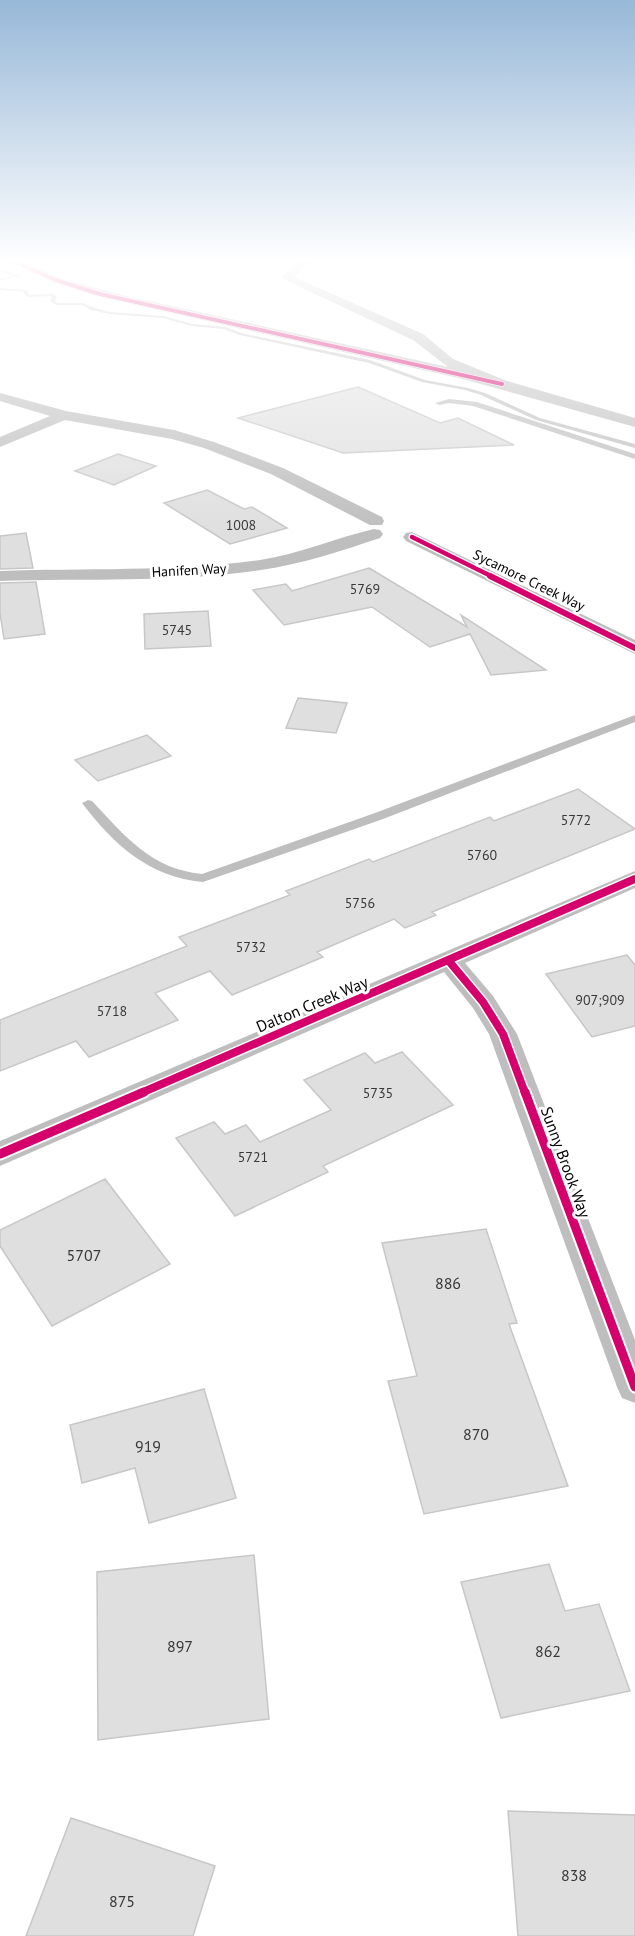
<svg xmlns="http://www.w3.org/2000/svg" width="635" height="1936" font-family="'PT Sans',sans-serif">
	<style>
		.lines { fill: none; stroke-linecap: round; stroke-linejoin: round }
		.stream { fill: #bfbfbf; fill-rule: evenodd }
		.building { fill: #dfdfdf; stroke: #c7c7c7; stroke-width: 1.5 }
		.lane { fill: #bebebe; fill-rule: evenodd }
		.street { fill: #bebebe; fill-rule: evenodd }
		.cycleway-far4-casing { stroke: #fff; stroke-width: 5 }
		.cycleway-far3-casing { stroke: #fff; stroke-width: 7 }
		.cycleway-far2-casing { stroke: #fff; stroke-width: 9 }
		.cycleway-far1-casing { stroke: #fff; stroke-width: 11 }
		.cycleway-casing { stroke: #fff; stroke-width: 13 }
		.cycleway-far4 { stroke: #d6006c; stroke-width: 4 }
		.cycleway-far3 { stroke: #d6006c; stroke-width: 4.5 }
		.cycleway-far2 { stroke: #d6006c; stroke-width: 6 }
		.cycleway-far1 { stroke: #d6006c; stroke-width: 8 }
		.cycleway { stroke: #d6006c; stroke-width: 9 }
		.labels { text-anchor: middle; stroke-width: 6; stroke-linejoin: round; paint-order: stroke }
		.number-label { font-size: 14px; fill: #383838 }
		.far-street-label { font-size: 14px; fill: #000; stroke: #fff }
		.street-label { font-size: 16px; fill: #000; stroke: #fff }
		.near-number-label { font-size: 16px; fill: #383838 }
	</style>
	<rect width="100%" height="100%" fill="#fff"/>
	<g class="lines">
		<path class="stream" d="M 0,269 L 19,275 L 19,276 L 0,281 L 0,279 L 12,276 L 0,271 Z
			M 0,288 L 27,290 L 29,295 L 54,294 L 57,297 L 55,301 L 57,303 L 83,303 L 95,308 L 110,312 L 163,316 L 192,324 L 225,327 L 241,333 L 370,360 L 425,380 L 468,388 L 485,393 L 540,418 L 635,444 L 635,448 L 536,420 L 481,395 L 465,390 L 422,382 L 369,363 L 240,335 L 224,329 L 192,326 L 163,318 L 110,314 L 91,310 L 82,305 L 56,305 L 50,301 L 52,297 L 51,296 L 27,297 L 23,292 L 0,290 Z"/>
	</g>
	<path class="building" d="M 358,387 L 440,423 L 458,418 L 514,445 L 343,453 L 238,418 Z
		M 118,454 L 156,466 L 114,485 L 75,471 Z
		M 207,490 L 244,509 L 252,507 L 287,528 L 230,544 L 164,503 Z
		M 26,533 L 33,568 L 0,569 L 0,536 Z
		M 369,568 L 467,627 L 461,615 L 546,670 L 491,675 L 470,634 L 430,647 L 372,607 L 284,625 L 253,590 L 286,584 L 292,591 Z
		M 36,582 L 45,634 L 4,639 L 0,613 L 0,583 Z
		M 208,611 L 211,646 L 145,649 L 144,614 Z
		M 298,698 L 347,703 L 336,733 L 286,728 Z
		M 147,735 L 171,756 L 98,781 L 75,760 Z
		M 578,789 L 635,829 L 432,912 L 436,915 L 405,928 L 394,919 L 317,952 L 323,957 L 232,995 L 210,971 L 155,993 L 178,1020 L 89,1057 L 76,1041 L 0,1071 L 0,1020 L 187,946 L 179,937 L 290,895 L 286,891 L 369,859 L 373,862 L 490,817 L 494,821 Z
		M 627,955 L 635,965 L 635,1026 L 592,1037 L 546,974 Z
		M 402,1052 L 453,1105 L 323,1166 L 328,1172 L 235,1216 L 176,1138 L 214,1122 L 225,1134 L 246,1125 L 260,1142 L 331,1110 L 304,1080 L 365,1053 L 375,1063 Z
		M 105,1179 L 170,1264 L 52,1326 L 0,1246 L 0,1230 Z
		M 486,1229 L 517,1323 L 509,1324 L 568,1486 L 424,1514 L 388,1381 L 417,1376 L 382,1243 Z
		M 204,1389 L 236,1498 L 149,1523 L 135,1468 L 82,1483 L 70,1425 Z
		M 254,1555 L 269,1719 L 98,1740 L 97,1572 Z
		M 549,1564 L 565,1611 L 599,1604 L 630,1691 L 501,1718 L 461,1582 Z
		M 508,1811 L 635,1815 L 635,1936 L 518,1936 Z
		M 71,1818 L 215,1866 L 193,1936 L 26,1936 Z"/>
	<g class="lines">
		<path class="lane" d="M 449,399 L 477,402 L 635,454 L 635,459 L 473,406 L 449,403 L 439,405 L 435,403 Z
			M 635,715 L 635,722 L 383,819 L 203,882 C 149,877 114,845 82,803 L 88,800 L 92,801 C 125,836 151,869 202,874 L 375,813 Z"/>
		<path class="street" d="M 8,261 L 23,261 L 61,278 L 122,295 L 448,367 L 413,340 L 281,278 L 297,261 L 317,261 L 306,266 L 294,277 L 423,334 L 453,359 L 507,381 L 635,418 L 635,427 L 463,379 L 96,296 L 52,282 Z
			M 0,393 L 66,411 L 174,430 L 214,442 L 283,468 L 382,517 L 384,521 L 382,525 L 370,525 L 271,474 L 204,448 L 172,439 L 65,420 L 0,447 L 0,437 L 50,416 L 0,401 Z
			M 374,529 L 380,530 L 383,534 L 380,538 C 341,551 302,564 261,570 C 175,583 87,578 0,581 L 0,571 C 86,568 174,572 260,560 C 299,554 335,538 374,529 Z
			M 412,532 L 635,640 L 635,654 L 406,541 L 403,537 L 406,533 Z
			M 635,871 L 635,888 L 465,963 L 493,996 L 517,1034 L 635,1340 L 635,1403 L 622,1398 L 617,1387 L 489,1034 L 473,1008 L 444,972 L 0,1166 L 0,1141 Z"/>
		<defs>
			<path id="cycleway-far4" d="M 13,261 L 56,280 L 100,294 L 502,384"/>
			<path id="cycleway-far3" d="M 412,537 L 493,577"/>
			<path id="cycleway-far2" d="M 490,576 L 635,648"/>
			<path id="cycleway-far1" d="M 448,960 L 483,1002 L 503,1034 L 525,1093
				M 141,1093 L 635,879"/>
			<path id="cycleway" d="M 525,1092 L 635,1387
				M 0,1154 L 144,1092"/>
		</defs>
		<use href="#cycleway-far4" class="cycleway-far4-casing"/>
		<use href="#cycleway-far3" class="cycleway-far3-casing"/>
		<use href="#cycleway-far2" class="cycleway-far2-casing"/>
		<use href="#cycleway-far1" class="cycleway-far1-casing"/>
		<use href="#cycleway" class="cycleway-casing"/>
		<use href="#cycleway-far4" class="cycleway-far4"/>
		<use href="#cycleway-far3" class="cycleway-far3"/>
		<use href="#cycleway-far2" class="cycleway-far2"/>
		<use href="#cycleway-far1" class="cycleway-far1"/>
		<use href="#cycleway" class="cycleway"/>
	</g>
	<linearGradient id="sky" x2="0" y2="1"><stop stop-color="#97b8d8"/><stop offset="0.49" stop-color="#fff"/><stop offset="1" stop-color="#fff" stop-opacity="0"/></linearGradient>
	<rect width="635" height="532" fill="url(#sky)"/>
	<g class="labels">
		<g class="number-label">
			<text x="241" y="530">1008</text>
			<text x="365" y="594">5769</text>
			<text x="177" y="635">5745</text>
			<text x="576" y="825">5772</text>
			<text x="482" y="860">5760</text>
			<text x="360" y="908">5756</text>
			<text x="251" y="952">5732</text>
			<text x="600" y="1005">907;909</text>
			<text x="112" y="1016">5718</text>
			<text x="378" y="1098">5735</text>
			<text x="253" y="1162">5721</text>
		</g>
		<g class="far-street-label">
			<text transform="translate(189 570) rotate(-3)" y="5">Hanifen Way</text>
			<text transform="translate(529 580) rotate(26)" y="5">Sycamore Creek Way</text>
		</g>
		<g class="street-label">
			<text transform="translate(312 1004) rotate(-23)" y="6">Dalton Creek Way</text>
			<text transform="translate(566 1162) rotate(70)" y="6">Sunny Brook Way</text>
		</g>
		<g class="near-number-label">
			<text x="84" y="1261">5707</text>
			<text x="448" y="1289">886</text>
			<text x="476" y="1440">870</text>
			<text x="148" y="1452">919</text>
			<text x="180" y="1652">897</text>
			<text x="548" y="1657">862</text>
			<text x="574" y="1881">838</text>
			<text x="122" y="1907">875</text>
		</g>
	</g>
</svg>
